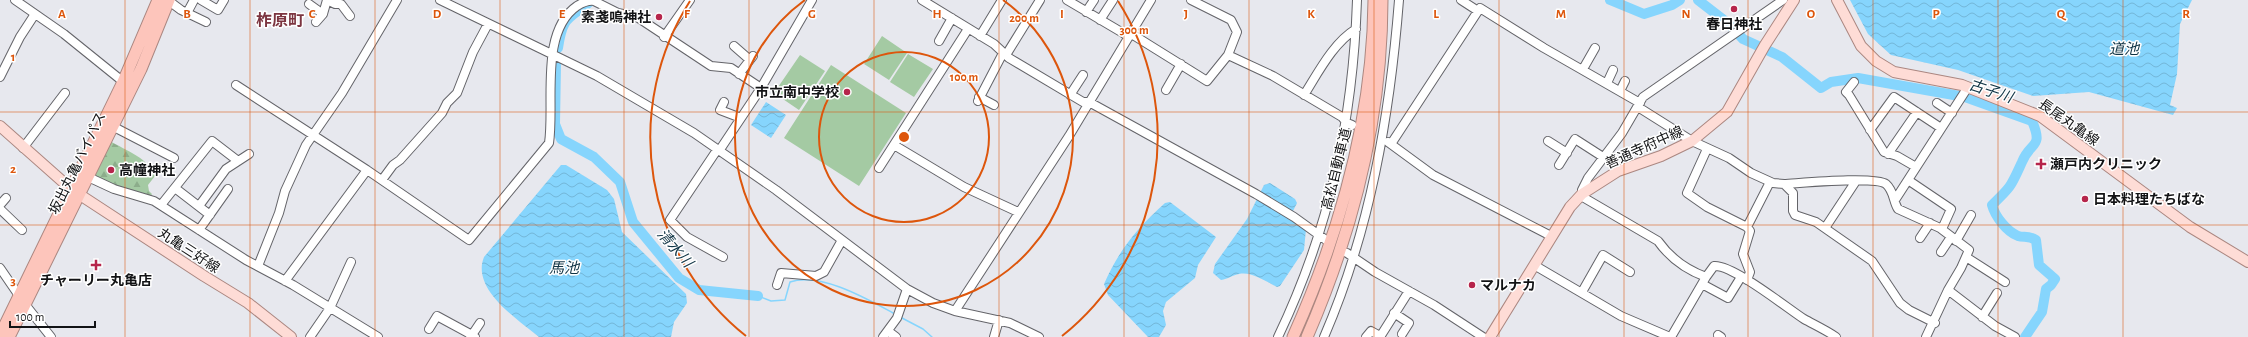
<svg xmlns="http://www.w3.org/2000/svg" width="2248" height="337" font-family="'Alegreya Sans','Noto Sans JP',sans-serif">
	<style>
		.grass { fill: #a4caa3 }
		.forest { fill: url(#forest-firs) }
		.water { fill: url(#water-waves) }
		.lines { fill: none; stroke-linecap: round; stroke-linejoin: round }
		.stream { stroke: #86d5fd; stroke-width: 1.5 }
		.river { stroke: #86d5fd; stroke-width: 10 }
		.minor-casing { stroke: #646469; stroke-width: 10 }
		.major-casing { stroke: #ab8781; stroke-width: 12 }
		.highway-casing { stroke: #ab8781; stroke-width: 13 }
		.minor { stroke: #fff; stroke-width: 8 }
		.major { stroke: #fedcd6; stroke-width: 10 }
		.highway { stroke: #fdc5bb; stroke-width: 11 }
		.grid { fill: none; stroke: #dd560c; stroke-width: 1; stroke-opacity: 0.55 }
		.ring { fill: none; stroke: #dd560c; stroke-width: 2 }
		.poi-dot { fill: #b6254b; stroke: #fff; stroke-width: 1.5 }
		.labels { text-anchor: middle; stroke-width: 3; stroke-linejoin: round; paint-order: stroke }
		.poi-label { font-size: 14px; font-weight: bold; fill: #121315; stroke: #fff; text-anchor: start }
		.street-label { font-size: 14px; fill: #121315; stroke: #fff }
		.water-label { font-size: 15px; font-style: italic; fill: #113546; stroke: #fff }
		.quarter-label { font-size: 16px; font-weight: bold; fill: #7c3540; stroke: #fff }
		.grid-label { font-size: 13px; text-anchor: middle; font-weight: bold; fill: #dd560c; stroke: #fff; stroke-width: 3; stroke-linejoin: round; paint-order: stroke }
		.centre { fill: #dd560c; stroke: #fff; stroke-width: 2 }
		.ring-label { font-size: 12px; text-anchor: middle; font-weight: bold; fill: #dd560c; stroke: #fff; stroke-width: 3; stroke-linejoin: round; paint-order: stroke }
	</style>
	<defs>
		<pattern id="forest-firs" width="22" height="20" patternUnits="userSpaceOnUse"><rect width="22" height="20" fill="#a4caa3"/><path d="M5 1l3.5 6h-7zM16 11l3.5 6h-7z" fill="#8cad8b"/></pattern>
		<pattern id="water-waves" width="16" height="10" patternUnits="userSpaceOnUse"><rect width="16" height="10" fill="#86d5fd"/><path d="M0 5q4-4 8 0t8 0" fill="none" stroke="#73b6d8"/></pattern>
	</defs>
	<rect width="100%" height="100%" fill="#e7e8ee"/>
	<path class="grass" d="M 882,36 L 907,53 L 889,80 L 864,64 Z
		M 908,54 L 933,69 L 914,97 L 890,82 Z
		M 800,55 L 825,71 L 799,110 L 774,93 Z
		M 831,65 L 906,113 L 859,186 L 784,138 Z"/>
	<path class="forest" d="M 110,141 C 125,150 150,159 155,176 L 148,185 L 149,191 L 152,194 L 150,198 L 93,178 Z"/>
	<path class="water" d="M 1850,0 L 2192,0 L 2180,24 L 2177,74 L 2170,105 L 2177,108 L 2173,115 L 2089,92 L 2033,96 L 1958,70 L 1891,55 L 1868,34 Z
		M 766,102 L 786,115 L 771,138 L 751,125 Z
		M 561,165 L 566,165 L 607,190 L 614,199 L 622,232 L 686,294 L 687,303 L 674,322 L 671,337 L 539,337 C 517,319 471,289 484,257 Z
		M 1270,183 L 1295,199 L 1297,203 L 1289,219 L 1306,229 L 1304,250 L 1280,286 L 1277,287 C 1267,282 1251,271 1239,274 C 1233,275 1228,279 1221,280 L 1213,273 L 1215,264 L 1247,219 L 1264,185 Z
		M 1170,202 L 1216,237 L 1198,265 L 1195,278 L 1166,302 L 1163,311 L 1166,325 L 1159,337 L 1148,337 L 1108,295 L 1104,284 C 1119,250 1137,228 1165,203 Z"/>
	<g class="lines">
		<path class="stream" d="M 758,296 L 771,301 L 785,300 L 790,282 C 821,272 867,299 893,313
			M 902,318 L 923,329 L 932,337"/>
		<path class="river" d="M 1610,0 L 1644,14 L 1672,5 L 1680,0
			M 1698,0 L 1729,24 L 1743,39 L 1782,57 L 1821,88 L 1831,82 L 1858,78 L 1965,97 L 2032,121 C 2044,149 2030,141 2022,162 C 2011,186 2012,186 1992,205 C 1995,216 2006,231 2018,236 C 2024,238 2028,235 2036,240 L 2039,265 L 2055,279 L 2051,285 L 2046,289 L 2042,312 L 2025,337
			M 558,48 C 563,14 569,20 592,0
			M 556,63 L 555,124 L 561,139 L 594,157 L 620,182 L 633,222 L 679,278 L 699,290 L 758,296"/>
		<defs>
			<path id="minor" d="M 15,0 L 64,34 L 126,84
				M 201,0 L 218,10 L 224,0
				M 327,0 L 335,4 L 341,4 L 350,16
				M 440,0 L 597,76 L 694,133 L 776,190 L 907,289 L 933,303 L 955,311 L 1010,323 L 1039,337
				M 922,0 L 994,44 L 1009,58 L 1083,102 L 1089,102 L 1256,194 L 1294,217 L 1326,240
				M 1067,0 L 1128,36
				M 1461,0 L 1478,11
				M 169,1 L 181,10 L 206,22
				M 309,4 L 323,14
				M 1086,12 L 1094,0
				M 187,13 L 194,0
				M 1100,20 L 1113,0
				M 316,22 L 323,14 L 327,0
				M 1130,33 L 1207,81 L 1228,55 L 1237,32 L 1231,20 L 1191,0
				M 980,36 L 1002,0
				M 664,37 L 690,0
				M 939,41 L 952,18
				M 734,46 L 750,60
				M 1006,55 L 1040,0
				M 1228,55 L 1273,76 L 1342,117 L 1347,123 L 1352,125
				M 1583,69 L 1595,48
				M 739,74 L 753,56
				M 0,77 L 20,37 L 35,14
				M 1854,82 L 1846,92 L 1849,95 L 1884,152 L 1897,156 L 1916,167
				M 1607,83 L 1613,70
				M 236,85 L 367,170 L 469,240 L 549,143 C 555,103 539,32 577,6 C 582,3 587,0 594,1 L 618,13 L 637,17 L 711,66 L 731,68 L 761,88
				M 1166,90 L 1181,64
				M 1620,91 L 1625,81
				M 1070,95 L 1083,75
				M 1304,95 C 1318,73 1333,43 1356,29
				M 979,97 L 994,105
				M 978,101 L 1003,53
				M 724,102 L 720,110 L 741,118
				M 1937,103 L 1952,113
				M 1638,107 L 1692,141 L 1729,158 L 1751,173 L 1773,183 L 1784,184 L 1793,193 L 1793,211 L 1795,215 L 1816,222 L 1872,261 L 1900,303 L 1909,310 L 1935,323
				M 112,126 L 174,158
				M 1870,130 L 1894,97 L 1941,128
				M 1548,141 L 1567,153
				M 1388,142 L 1433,175 L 1551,236
				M 1391,144 L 1480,8 L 1544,48 L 1640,103
				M 894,145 L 964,187 L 1018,212
				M 23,148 L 65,93
				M 1707,149 L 1687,193 L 1707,207 L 1747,227 L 1750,231 L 1743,254 L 1750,272 L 1747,280
				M 717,150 L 670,220 L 687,237 L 723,257
				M 719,151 L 761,88 L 812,0
				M 1888,154 L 1917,112
				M 1559,165 L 1575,139 L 1603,157
				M 879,168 L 968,29
				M 86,176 L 114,189 L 154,201 L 246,260 L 293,285 L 378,337
				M 382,180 L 393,165 L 400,160 L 442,113 L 447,103 L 457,93 L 473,52 L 488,24
				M 1908,180 L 1951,209 L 1942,229
				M 1784,184 C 1802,183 1875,176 1886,184 C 1894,191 1893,201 1898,209 L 1940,228 L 1969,250 L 1961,268 L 1948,290 L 1995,326 L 2015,337
				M 175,188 L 210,215
				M 1582,194 L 1582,190 L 1588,178 L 1622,133 L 1643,97 L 1783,0
				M 1581,196 L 1658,241 C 1670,258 1687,270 1706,277 L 1714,266 C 1732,264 1787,308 1804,319 C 1815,325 1826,330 1836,337
				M 1895,200 L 1968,87
				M 0,205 L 6,198
				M 161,205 L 212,141 L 238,161
				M 199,206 L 226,169 L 249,154
				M 0,209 L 22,230
				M 1747,227 L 1770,182
				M 1825,228 L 1856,181
				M 199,230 L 228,189
				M 1920,238 L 1930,223
				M 1956,241 L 1971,215
				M 1941,252 L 1951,237
				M 1347,253 L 1375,272 L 1434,305 L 1483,337
				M 1966,257 L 2005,282
				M 1534,265 L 1621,316 L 1670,337
				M 258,266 L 279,213 L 285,191 L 306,145 L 342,93 L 397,0
				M 0,268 L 24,303 L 51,337
				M 285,281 L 367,170
				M 1702,284 L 1728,298 L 1741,277
				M 777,285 L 781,273 L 816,276 L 824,272 L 842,240
				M 1582,292 L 1603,255 L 1630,272
				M 955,311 L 1069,136 L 1151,0
				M 1394,313 L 1409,323 L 1402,334
				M 1982,317 L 1997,293
				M 429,329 L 437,316 L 472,335 L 470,337
				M 888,331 L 896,337
				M 1718,335 L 1721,337
				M 310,337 L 330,308 L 351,262
				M 475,337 L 472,335 L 480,323
				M 883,337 L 897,318 L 907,289
				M 994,337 L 999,320
				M 1278,337 C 1330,228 1353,120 1357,0
				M 1324,337 C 1370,231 1390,115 1399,0
				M 1366,337 L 1371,331 L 1380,336
				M 1380,337 L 1409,291
				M 1671,337 L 1706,277
				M 1926,337 L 1948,290"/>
			<path id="major" d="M 1837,0 L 1861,46 L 1876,61 L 1894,72 L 1962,85 L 2040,116 L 2190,227 L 2248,262
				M 0,126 L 71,189 L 204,276 L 248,303 L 291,337
				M 1490,337 L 1570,207 L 1582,194 L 1618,171 L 1661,156 L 1692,141 L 1727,112 L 1765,45 L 1794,0"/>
			<path id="highway" d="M 0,335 L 123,82 L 158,0
				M 9,337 L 141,69 L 169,0
				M 1293,337 C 1341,230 1373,118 1374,0
				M 1307,337 C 1353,231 1382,116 1382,0"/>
		</defs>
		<use href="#minor" class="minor-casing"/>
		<use href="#major" class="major-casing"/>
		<use href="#highway" class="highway-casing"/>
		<use href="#minor" class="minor"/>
		<use href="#major" class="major"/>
		<use href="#highway" class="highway"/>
	</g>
	<path class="grid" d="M 125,0 L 125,337M 250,0 L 250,337M 375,0 L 375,337M 500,0 L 500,337M 624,0 L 624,337M 749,0 L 749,337M 874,0 L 874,337M 999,0 L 999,337M 1124,0 L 1124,337M 1249,0 L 1249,337M 1374,0 L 1374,337M 1499,0 L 1499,337M 1624,0 L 1624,337M 1748,0 L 1748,337M 1873,0 L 1873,337M 1998,0 L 1998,337M 2123,0 L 2123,337M 0,112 L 2248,112M 0,225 L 2248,225"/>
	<g class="ring">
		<circle cx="904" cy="137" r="85"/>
		<path d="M1003 0A169 169 0 1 1 805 0"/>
		<path d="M746 336A254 254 0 0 1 690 1M1118 1A254 254 0 0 1 1062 336"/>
	</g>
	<g class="poi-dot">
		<circle cx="1734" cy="9" r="4"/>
		<circle cx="659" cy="17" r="4"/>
		<circle cx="847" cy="92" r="4"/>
		<path d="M2039 158h4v4h4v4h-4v4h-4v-4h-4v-4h4z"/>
		<circle cx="111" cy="170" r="4"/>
		<circle cx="2085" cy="199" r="4"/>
		<path d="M94 259h4v4h4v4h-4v4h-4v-4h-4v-4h4z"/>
		<circle cx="1472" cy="285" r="4"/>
	</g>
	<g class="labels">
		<g class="poi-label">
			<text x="651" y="22" text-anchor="end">素戔嗚神社</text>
			<text x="1734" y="29" text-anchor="middle">春日神社</text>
			<text x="839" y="97" text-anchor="end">市立南中学校</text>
			<text x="2050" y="169">瀬戸内クリニック</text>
			<text x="119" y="175">高幢神社</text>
			<text x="2093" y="204">日本料理たちばな</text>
			<text x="96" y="285" text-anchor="middle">チャーリー丸亀店</text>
			<text x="1480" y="290">マルナカ</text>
		</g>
		<g class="street-label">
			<text transform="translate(2069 122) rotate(35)" y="5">長尾丸亀線</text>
			<text transform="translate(1644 147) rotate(-24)" y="5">善通寺府中線</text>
			<text transform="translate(77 163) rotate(-64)" y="5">坂出丸亀バイパス</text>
			<text transform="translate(1336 169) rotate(-76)" y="5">高松自動車道</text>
			<text transform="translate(189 250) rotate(33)" y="5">丸亀三好線</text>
		</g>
		<g class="water-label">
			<text x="2124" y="54">道池</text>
			<text transform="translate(1991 91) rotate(18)" y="5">古子川</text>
			<text transform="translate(675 248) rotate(49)" y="5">清水川</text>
			<text x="564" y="273">馬池</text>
		</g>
		<g class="quarter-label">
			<text x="280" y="26">柞原町</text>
		</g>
	</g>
	<g class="grid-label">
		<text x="62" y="18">A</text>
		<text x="187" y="18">B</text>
		<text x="312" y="18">C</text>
		<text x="437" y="18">D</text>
		<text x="562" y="18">E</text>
		<text x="687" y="18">F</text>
		<text x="812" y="18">G</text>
		<text x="937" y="18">H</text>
		<text x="1062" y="18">I</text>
		<text x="1186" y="18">J</text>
		<text x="1311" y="18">K</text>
		<text x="1436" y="18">L</text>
		<text x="1561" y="18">M</text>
		<text x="1686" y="18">N</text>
		<text x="1811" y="18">O</text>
		<text x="1936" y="18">P</text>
		<text x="2061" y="18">Q</text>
		<text x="2186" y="18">R</text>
		<text x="13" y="61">1</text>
		<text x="13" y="173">2</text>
		<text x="13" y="285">3</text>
	</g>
	<circle cx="904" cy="137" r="6" class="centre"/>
	<g class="ring-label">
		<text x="1024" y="22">200 m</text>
		<text x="1134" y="34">300 m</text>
		<text x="964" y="81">100 m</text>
	</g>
	<path d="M10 321v6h85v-6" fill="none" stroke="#121315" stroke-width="2"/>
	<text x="16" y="321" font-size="12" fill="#121315" stroke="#ffffff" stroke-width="3" paint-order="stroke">100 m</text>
</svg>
